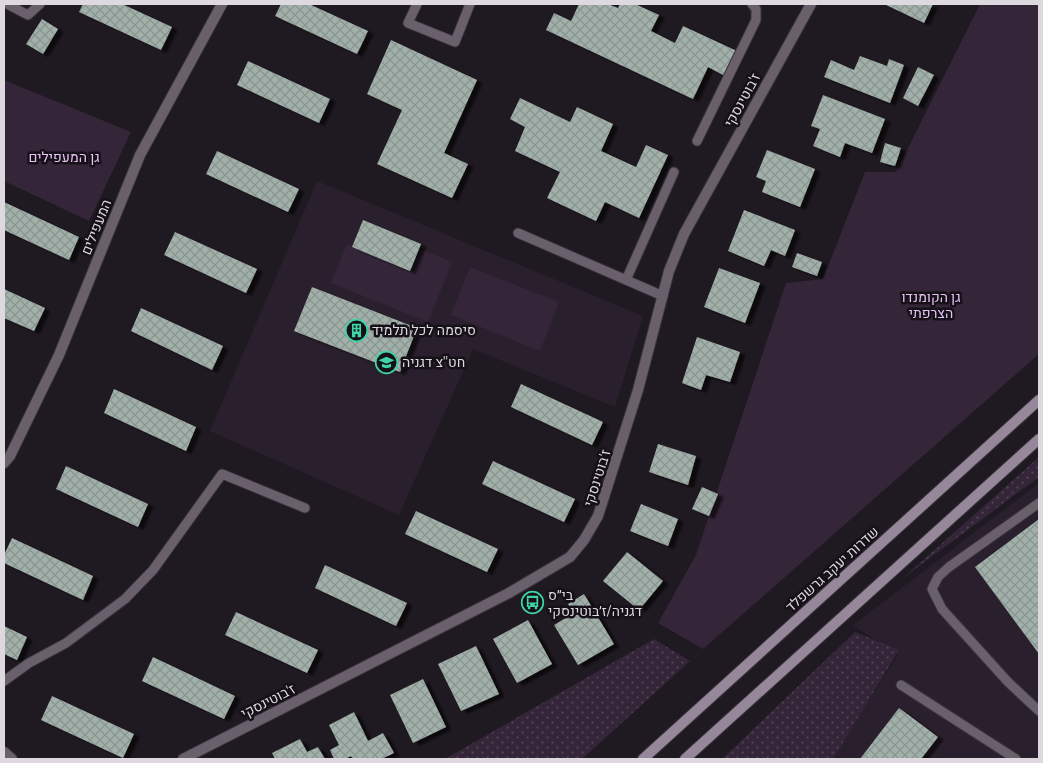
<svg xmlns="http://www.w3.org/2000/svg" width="1043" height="763" font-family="'Roboto Condensed',Heebo,sans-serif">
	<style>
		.built { fill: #2a202d }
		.grass { fill: url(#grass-dots) }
		.green { fill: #352539 }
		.building { fill: url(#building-cross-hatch); filter: url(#shadow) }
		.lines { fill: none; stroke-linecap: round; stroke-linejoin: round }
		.service-casing { stroke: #3a343c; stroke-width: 11 }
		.minor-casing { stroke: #3a343c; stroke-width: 12 }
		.secondary-casing { stroke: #3a343c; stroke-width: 12 }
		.service { stroke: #69606c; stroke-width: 9 }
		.minor { stroke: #69606c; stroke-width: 10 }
		.secondary { stroke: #96879b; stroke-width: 10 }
		.labels { text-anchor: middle; stroke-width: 5; stroke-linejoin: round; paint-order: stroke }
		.street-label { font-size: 14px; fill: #ddd9df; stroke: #161018 }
		.park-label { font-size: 14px; fill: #e6c1f3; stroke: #161018 }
		.poi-label { font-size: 14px; fill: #ddd9df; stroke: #161018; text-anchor: start }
	</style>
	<defs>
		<pattern id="grass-dots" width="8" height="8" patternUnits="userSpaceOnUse" patternTransform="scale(1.25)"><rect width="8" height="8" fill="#352539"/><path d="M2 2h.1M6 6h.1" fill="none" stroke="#524455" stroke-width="1.8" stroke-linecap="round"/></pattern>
		<pattern id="building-cross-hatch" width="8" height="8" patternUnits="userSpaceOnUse" patternTransform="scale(1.25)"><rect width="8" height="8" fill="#a2b0aa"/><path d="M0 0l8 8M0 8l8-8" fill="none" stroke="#8a9490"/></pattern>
		<filter id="shadow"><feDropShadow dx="5.5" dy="3" stdDeviation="1" flood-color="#0009"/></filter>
	</defs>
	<rect width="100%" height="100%" fill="#1f1921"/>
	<path class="built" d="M 317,181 L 643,316 L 615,407 L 473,349 L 399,515 L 210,431 Z
		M 1039,483 L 1039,759 L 831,759 L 898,655 L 853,625 Z"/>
	<path class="grass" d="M 1039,457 L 1039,477 L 903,578 Z
		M 855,632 L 899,650 L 833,759 L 722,759 Z
		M 654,639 L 690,661 L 582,759 L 445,759 Z"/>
	<path class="green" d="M 980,4 L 1039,4 L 1039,354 L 703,649 L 658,623 L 696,555 L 786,283 L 823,279 L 865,172 L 896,172 Z
		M 4,80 L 131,132 L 89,221 L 4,181 Z
		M 347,244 L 414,271 L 422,250 L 452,262 L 428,322 L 331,283 Z
		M 470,267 L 559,302 L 540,351 L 451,315 Z"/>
	<path class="building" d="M 83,4 L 122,4 L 172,27 L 161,50 L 79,12 Z
		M 281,4 L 309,4 L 368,31 L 357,54 L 275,16 Z
		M 579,4 L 608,4 L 618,8 L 620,4 L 635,4 L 659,15 L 651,31 L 675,43 L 683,26 L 739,52 L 727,77 L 708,67 L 693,99 L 546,30 L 554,13 L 571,21 Z
		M 884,4 L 933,4 L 924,23 Z
		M 42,19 L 58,29 L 43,54 L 26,44 Z
		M 391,40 L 477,80 L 444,153 L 468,164 L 452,198 L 377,164 L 402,110 L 367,94 Z
		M 860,56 L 887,66 L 889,59 L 904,65 L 890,103 L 824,77 L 831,60 L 854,70 Z
		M 248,61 L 330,99 L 319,123 L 237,85 Z
		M 918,67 L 934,75 L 918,106 L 903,98 Z
		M 823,95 L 885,119 L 872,153 L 845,143 L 840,157 L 813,146 L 820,129 L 811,126 Z
		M 520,98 L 570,122 L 577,107 L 613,124 L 601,151 L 636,167 L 646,145 L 668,155 L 639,218 L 605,202 L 596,221 L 547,198 L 560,172 L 515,151 L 525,127 L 510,119 Z
		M 885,143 L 901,148 L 895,166 L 880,162 Z
		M 767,150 L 815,169 L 800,207 L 762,192 L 766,181 L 756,177 Z
		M 217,151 L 299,189 L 288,212 L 206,174 Z
		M 4,202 L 79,237 L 69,260 L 4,230 Z
		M 744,210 L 795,230 L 785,256 L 771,250 L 764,266 L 728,251 Z
		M 363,220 L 421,244 L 410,271 L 352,247 Z
		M 175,232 L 257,269 L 246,293 L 164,255 Z
		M 797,253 L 822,262 L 817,276 L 792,267 Z
		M 719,268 L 760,283 L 745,323 L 704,307 Z
		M 312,287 L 417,328 L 400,372 L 294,331 Z
		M 4,289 L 45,308 L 34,331 L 4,318 Z
		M 141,308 L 223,346 L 212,370 L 131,331 Z
		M 697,337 L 740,352 L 730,382 L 706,375 L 701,390 L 682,383 Z
		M 521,384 L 603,422 L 592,445 L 511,407 Z
		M 114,389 L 196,427 L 186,451 L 104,413 Z
		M 658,444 L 696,456 L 688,485 L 649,472 Z
		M 493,461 L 575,499 L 564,522 L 482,484 Z
		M 66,466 L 148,504 L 138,527 L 56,489 Z
		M 702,487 L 718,494 L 709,516 L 692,509 Z
		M 641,504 L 678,519 L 668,546 L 630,531 Z
		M 416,511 L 498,549 L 487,572 L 405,534 Z
		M 1039,519 L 1039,654 L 975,567 Z
		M 12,538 L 93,576 L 83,600 L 4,563 L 4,555 Z
		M 627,552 L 663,581 L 639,610 L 603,581 Z
		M 325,565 L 407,603 L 396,626 L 315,588 Z
		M 584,594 L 614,644 L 578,665 L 554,625 L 574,613 L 568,604 Z
		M 236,612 L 318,650 L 307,673 L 225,635 Z
		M 528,620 L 552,664 L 517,683 L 493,639 Z
		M 4,626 L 27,637 L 17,660 L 4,654 Z
		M 476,646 L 499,694 L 461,711 L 438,664 Z
		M 153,657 L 235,696 L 224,719 L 142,681 Z
		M 423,679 L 446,727 L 413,743 L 390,695 Z
		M 52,696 L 134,734 L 123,758 L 41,720 Z
		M 899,708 L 938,737 L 921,759 L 860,759 Z
		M 354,712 L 368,741 L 383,733 L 394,753 L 381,759 L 353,759 L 351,756 L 345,759 L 334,759 L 330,750 L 339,745 L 329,725 Z
		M 300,739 L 307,752 L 318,747 L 325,759 L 275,759 L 272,753 Z"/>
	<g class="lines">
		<defs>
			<path id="service" d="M 7,4 L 28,15 L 40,4
				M 417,4 L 408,23 L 455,42 L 470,4
				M 697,141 L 756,20 L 756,9 L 752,4
				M 518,233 L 663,296
				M 626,280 L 674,172
				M 1039,503 L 949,567 L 938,577 L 932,589 L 942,609 L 1008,682 L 1039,711
				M 4,681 L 29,663 L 66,643 L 125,599 L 153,570 L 222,474 L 305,508
				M 901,685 L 1016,759"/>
			<path id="minor" d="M 4,463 L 10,456 L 59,355 L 140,155 L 222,4
				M 4,752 L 12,759
				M 183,759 L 509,593 L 570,557 L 584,540 L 598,516 L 638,390 L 669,271 L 684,234 L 811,4"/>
			<path id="secondary" d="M 643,759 L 1039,400
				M 685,759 L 1039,439"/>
		</defs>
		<use href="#service" class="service-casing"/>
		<use href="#minor" class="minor-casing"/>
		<use href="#secondary" class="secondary-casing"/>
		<use href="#service" class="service"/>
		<use href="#minor" class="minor"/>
		<use href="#secondary" class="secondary"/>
	</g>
	<defs>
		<symbol id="building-ring" viewBox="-11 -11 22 22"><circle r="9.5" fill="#161018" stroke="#3ed4a3" stroke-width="1.5"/><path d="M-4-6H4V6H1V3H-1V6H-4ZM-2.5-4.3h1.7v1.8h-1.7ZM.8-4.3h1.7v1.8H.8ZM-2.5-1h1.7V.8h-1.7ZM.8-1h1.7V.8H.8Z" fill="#3ed4a3"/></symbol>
		<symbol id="school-ring" viewBox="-11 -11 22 22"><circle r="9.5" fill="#161018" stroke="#3ed4a3" stroke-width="1.5"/><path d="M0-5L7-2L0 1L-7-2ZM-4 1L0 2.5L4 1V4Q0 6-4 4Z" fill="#3ed4a3"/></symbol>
		<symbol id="bus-ring" viewBox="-11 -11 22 22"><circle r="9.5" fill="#161018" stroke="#3ed4a3" stroke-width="1.5"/><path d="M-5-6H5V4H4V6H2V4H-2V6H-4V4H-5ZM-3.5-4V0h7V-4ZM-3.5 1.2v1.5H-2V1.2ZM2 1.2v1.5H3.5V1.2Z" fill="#3ed4a3"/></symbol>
	</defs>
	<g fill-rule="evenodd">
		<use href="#building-ring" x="344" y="318" width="25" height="25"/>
		<use href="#school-ring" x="374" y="350" width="25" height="25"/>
		<use href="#bus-ring" x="520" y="590" width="25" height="25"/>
	</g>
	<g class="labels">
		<g class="street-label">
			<text transform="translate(742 100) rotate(-61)" y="5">ז'בוטינסקי</text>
			<text transform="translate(96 227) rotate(-68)" y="5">המעפילים</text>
			<text transform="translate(597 478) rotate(-72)" y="5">ז'בוטינסקי</text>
			<text transform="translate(832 569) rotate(-42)" y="5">שדרות יעקב גרשפלד</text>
			<text transform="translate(268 701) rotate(-27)" y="5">ז'בוטינסקי</text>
		</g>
		<g class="park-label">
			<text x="64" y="162">גן המעפילים</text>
			<text x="931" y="302">גן הקומנדו<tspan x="931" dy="16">הצרפתי</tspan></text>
		</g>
		<g class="poi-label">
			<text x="372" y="335">סיסמה לכל תלמיד</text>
			<text x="402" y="367">חט''צ דגניה</text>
			<text x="548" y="600">בי״ס<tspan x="548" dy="16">דגניה/ז׳בוטינסקי</tspan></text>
		</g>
	</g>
	<rect width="1043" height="763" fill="none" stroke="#ddd9df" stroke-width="10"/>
</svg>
